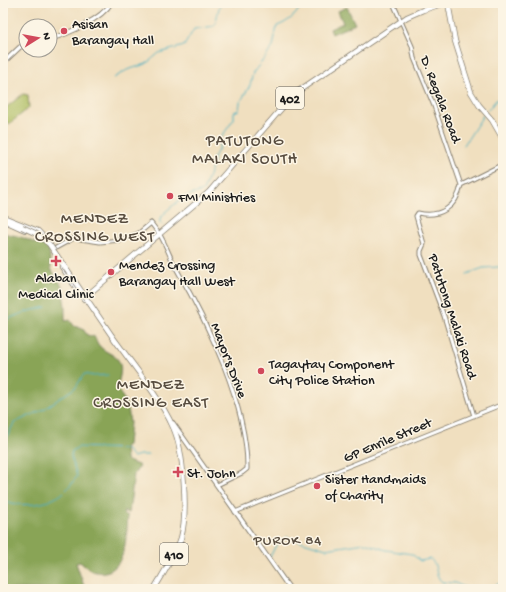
<svg xmlns="http://www.w3.org/2000/svg" width="506" height="592" font-family="'Gochi Hand',sans-serif">
	<style>
		.green { fill: #acbc5f; stroke: #646c3e }
		.forest { fill: #89a456; stroke: #526039 }
		.lines { fill: none; stroke-linecap: round; stroke-linejoin: round }
		.stream { stroke: #43aec1; stroke-width: 1 }
		.tertiary-casing { stroke: #867e6e; stroke-width: 5 }
		.secondary-casing { stroke: #867e6e; stroke-width: 5.5 }
		.primary-casing { stroke: #867e6e; stroke-width: 6 }
		.tertiary { stroke: #fff; stroke-width: 3 }
		.secondary { stroke: #fff; stroke-width: 3.5 }
		.primary { stroke: #fff; stroke-width: 4.5 }
		.primary-bridge-casing { stroke: #867e6e; stroke-width: 6; stroke-linecap: butt }
		.primary-bridge { stroke: #fff; stroke-width: 4.5 }
		.poi-dot { fill: #d1495b; stroke: #fcf5e5; stroke-width: 1.5 }
		.labels { text-anchor: middle; stroke-width: 3; stroke-linejoin: round; paint-order: stroke }
		.shield { fill: #fcf5e5; stroke: #5f5d58; stroke-width: 1 }
		.shield-label { font-size: 13px; font-weight: bold; fill: #1c1c1c }
		.poi-label { font-size: 14px; fill: #1c1c1c; stroke: #fcf5e5; text-anchor: start }
		.street-label { font-size: 14px; fill: #1c1c1c; stroke: #fcf5e5 }
		.neighbourhood-label { font-size: 15px; letter-spacing: 1px; fill: #584d40; stroke: #fcf5e5 }
		.quarter-label { font-size: 16px; letter-spacing: 1px; fill: #584d40; stroke: #fcf5e5 }
	</style>
	<rect width="100%" height="100%" fill="#fcf5e5"/>
	<filter id="ink" filterUnits="userSpaceOnUse"><feTurbulence type="fractalNoise" baseFrequency=".025" numOctaves="2"/><feDisplacementMap in="SourceGraphic" scale="8" xChannelSelector="R" yChannelSelector="G"/><feConvolveMatrix kernelMatrix="1 2 1 2 8 2 1 2 1" color-interpolation-filters="sRGB"/></filter>
	<filter id="wash" filterUnits="userSpaceOnUse"><feTurbulence type="fractalNoise" baseFrequency=".012" numOctaves="4" result="noise"/><feDisplacementMap in="SourceGraphic" scale="16" xChannelSelector="R" yChannelSelector="G"/><feGaussianBlur stdDeviation="0.9" result="paint"/><feColorMatrix in="noise" values="0 0 0 0 0 0 0 0 0 0 0 0 0 0 0 0 0 1.4 0 .05"/><feComposite in="paint" operator="in"/></filter>
	<g filter="url(#wash)">
		<rect width="100%" height="100%" fill="#f0dfbf"/>
		<path class="green" d="M 23,94 L 28,95 L 29,108 L 9,124 L 3,122 L 3,110 Z"/>
		<path class="forest" d="M 347,7 L 355,24 L 332,34 L 330,29 L 343,23 L 338,11 Z
			M 3,233 L 21,237 L 40,245 L 43,241 L 49,249 L 51,269 L 62,286 L 65,306 L 65,321 L 70,320 L 74,326 L 83,329 L 87,335 L 95,337 C 101,361 131,346 117,387 L 128,407 L 130,423 L 128,445 L 125,447 L 126,460 L 140,466 L 134,474 L 129,513 L 124,511 L 123,514 L 128,516 C 126,534 127,568 105,572 C 94,574 88,569 80,562 L 76,563 L 85,589 L 3,589 Z"/>
		<g class="lines">
			<path class="stream" d="M 114,78 L 127,70 L 146,64 L 159,53 L 184,46 L 194,29 L 214,26 C 218,19 217,10 221,3
				M 241,101 L 250,85 L 253,73 L 273,47 L 277,26 C 287,23 300,13 301,3
				M 488,110 L 496,100 L 503,98
				M 464,145 L 484,114
				M 163,225 L 160,223 L 160,218 L 165,214 L 165,212 L 184,197 L 203,191 L 213,165 L 213,159 L 219,148 L 220,139 L 234,119 L 234,112 L 239,110 L 240,102
				M 503,245 L 500,249 L 503,257
				M 467,274 L 483,268 L 498,267 L 503,265
				M 3,321 L 25,312 L 46,307
				M 3,441 L 6,439 L 14,423 L 44,409 L 76,387 L 84,374 L 94,376 L 108,375
				M 3,500 C 17,507 41,506 55,498 C 64,494 72,484 77,476 L 71,456 L 72,451 L 78,447 L 126,449 L 133,457 L 140,455 L 148,455
				M 270,557 L 276,545 L 287,537 L 326,549 L 365,543 L 386,550 L 412,554 L 420,561 L 430,559 C 438,564 434,575 442,582 L 455,583 L 464,587 L 476,589
				M 487,589 L 503,582"/>
		</g>
	</g>
	<g filter="url(#ink)">
		<g class="lines">
			<defs>
				<path id="tertiary" d="M 393,3 L 412,46 L 414,58 L 434,106 L 461,185 C 457,207 440,218 418,213 L 416,216 L 424,244 L 421,251 L 421,255 L 444,316 L 474,416
					M 461,185 L 503,164
					M 54,249 L 74,238 L 100,242 L 120,240 L 139,233 L 151,223 L 160,235 C 166,245 170,257 176,268 C 207,322 248,406 247,469 L 242,473 L 217,485
					M 235,512 L 503,404"/>
				<path id="secondary" d="M 50,39 C 68,34 102,19 111,3
					M 3,63 L 20,47 L 26,45
					M 173,423 L 290,589"/>
				<path id="primary" d="M 448,3 L 455,41 L 471,92 L 479,105 L 492,120 L 503,139
					M 3,217 L 38,231 L 50,244
					M 3,220 L 25,230
					M 62,267 L 84,299
					M 84,298 L 209,192 L 294,94 L 407,17 L 423,10 L 445,3
					M 112,336 C 132,364 159,396 173,427 C 184,450 188,513 181,538 C 175,556 164,572 154,589"/>
			</defs>
			<use href="#tertiary" class="tertiary-casing"/>
			<use href="#secondary" class="secondary-casing"/>
			<use href="#primary" class="primary-casing"/>
			<use href="#tertiary" class="tertiary"/>
			<use href="#secondary" class="secondary"/>
			<use href="#primary" class="primary"/>
			<defs>
				<path id="primary-bridge" d="M 22,227 L 37,234 L 49,244 L 112,336"/>
			</defs>
			<use href="#primary-bridge" class="primary-bridge-casing"/>
			<use href="#primary-bridge" class="primary-bridge"/>
		</g>
	</g>
	<g class="poi-dot">
		<circle cx="64" cy="31" r="4"/>
		<circle cx="170" cy="196" r="4"/>
		<path d="M54 255h4v4h4v4h-4v4h-4v-4h-4v-4h4z"/>
		<circle cx="111" cy="272" r="4"/>
		<circle cx="261" cy="371" r="4"/>
		<path d="M176 466h4v4h4v4h-4v4h-4v-4h-4v-4h4z"/>
		<circle cx="317" cy="486" r="4"/>
	</g>
	<g class="labels">
		<g class="shield">
			<rect x="276" y="87" width="28" height="22" rx="3"/>
			<rect x="160" y="543" width="28" height="22" rx="3"/>
		</g>
		<g class="shield-label">
			<text x="290" y="103">402</text>
			<text x="174" y="559">410</text>
		</g>
		<g class="poi-label">
			<text x="72" y="28">Asisan<tspan x="72" dy="16">Barangay Hall</tspan></text>
			<text x="178" y="201">FMI Ministries</text>
			<text x="119" y="269">Mendez Crossing<tspan x="119" dy="16">Barangay Hall West</tspan></text>
			<text x="56" y="282" text-anchor="middle">Alaban<tspan x="56" dy="16">Medical Clinic</tspan></text>
			<text x="269" y="368">Tagaytay Component<tspan x="269" dy="16">City Police Station</tspan></text>
			<text x="187" y="477">St. John</text>
			<text x="325" y="483">Sister Handmaids<tspan x="325" dy="16">of Charity</tspan></text>
		</g>
		<g class="street-label">
			<text transform="translate(442 99) rotate(69)" y="5">D. Regala Road</text>
			<text transform="translate(454 316) rotate(72)" y="5">Patutong Malaki Road</text>
			<text transform="translate(230 360) rotate(69)" y="5">Mayor's Drive</text>
			<text transform="translate(387 439) rotate(-23)" y="5">GP Enrile Street</text>
		</g>
		<g class="neighbourhood-label">
			<text x="288" y="544">PUROK 84</text>
		</g>
		<g class="quarter-label">
			<text x="245" y="145">PATUTONG<tspan x="245" dy="18">MALAKI SOUTH</tspan></text>
			<text x="95" y="223">MENDEZ<tspan x="95" dy="18">CROSSING WEST</tspan></text>
			<text x="151" y="389">MENDEZ<tspan x="151" dy="18">CROSSING EAST</tspan></text>
		</g>
	</g>
	<rect width="506" height="592" fill="none" stroke="#fcf5e5" stroke-width="16"/>
	<g transform="translate(38 38) rotate(79)"><circle r="19" fill="#fcf5e5" stroke="#a29e95"/>
	<path d="M0-3L7 15L0 10L-7 15Z" fill="#d1495b"/>
	<text y="-6" font-size="11" font-weight="bold" text-anchor="middle" fill="#1c1c1c">N</text>
	</g>
</svg>
